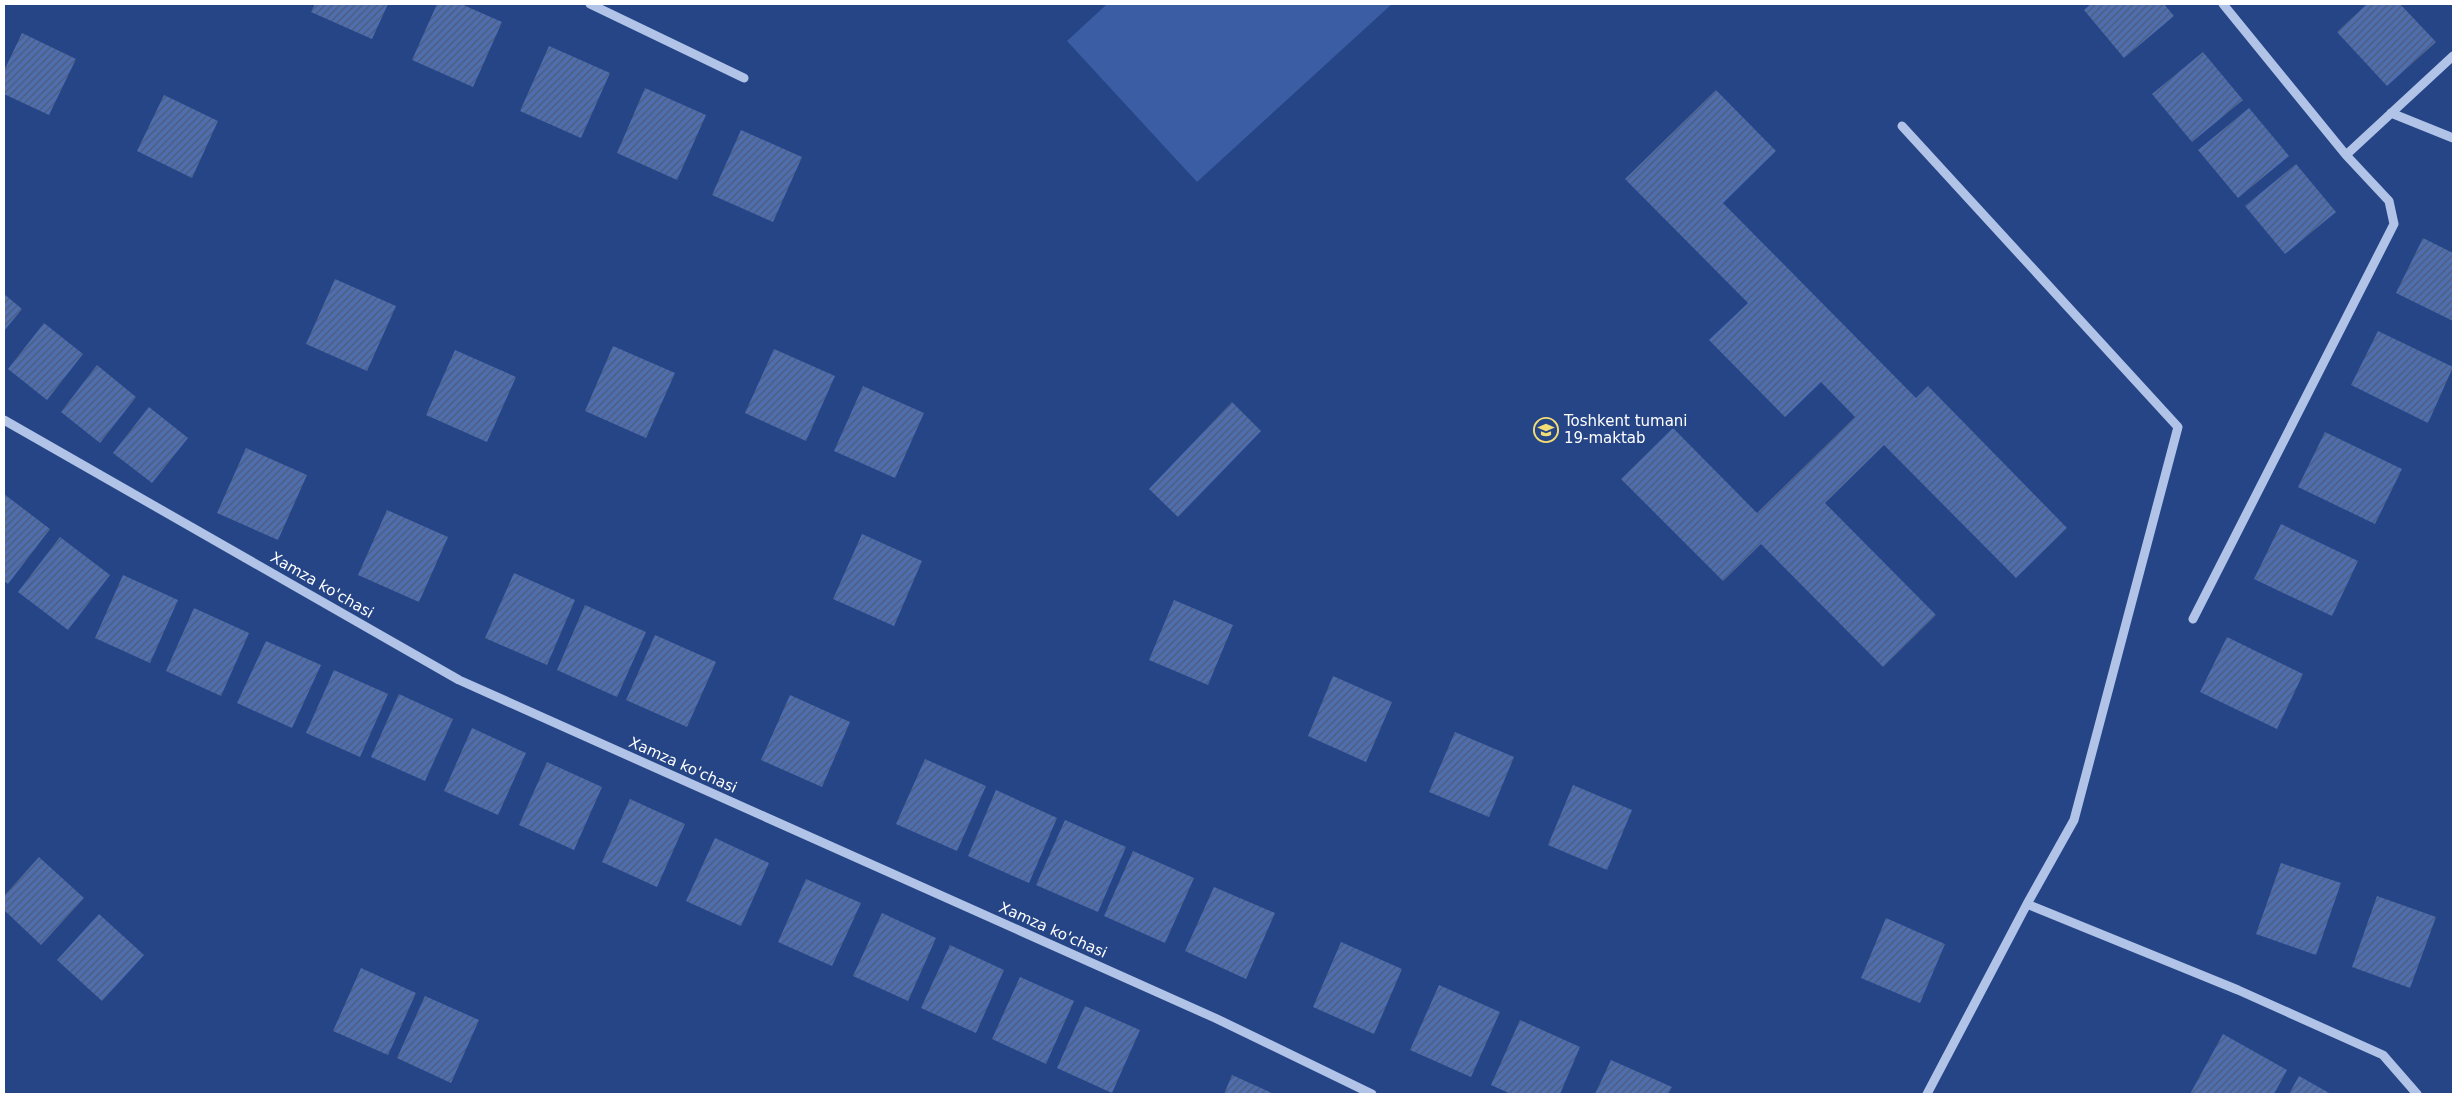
<svg xmlns="http://www.w3.org/2000/svg" width="2457" height="1098" font-family="'DejaVu Sans',sans-serif">
	<style>
		.pitch { fill: #3b5da3 }
		.building { fill: url(#building-hatch) }
		.lines { fill: none; stroke-linecap: round; stroke-linejoin: round }
		.minor { stroke: #b1c4e8; stroke-width: 9 }
		.labels { text-anchor: middle; stroke-width: 5; stroke-linejoin: round; paint-order: stroke }
		.poi-label { font-size: 15px; fill: #fff; stroke: #264586; text-anchor: start }
		.street-label { font-size: 15px; fill: #fff; stroke: #264586 }
	</style>
	<defs>
		<pattern id="building-hatch" width="6" height="6" patternUnits="userSpaceOnUse" patternTransform="scale(1.25)"><rect width="6" height="6" fill="#4f6eae"/><path d="M-1 1l2-2M0 6l6-6M5 7l2-2" fill="none" stroke="#4d5b78"/></pattern>
	</defs>
	<rect width="100%" height="100%" fill="#264586"/>
	<path class="pitch" d="M 1107,4 L 1392,4 L 1197,182 L 1067,41 Z"/>
	<path class="building" d="M 315,4 L 388,4 L 372,39 L 311,12 Z
		M 437,4 L 461,4 L 502,22 L 473,87 L 412,60 Z
		M 2091,4 L 2164,4 L 2174,16 L 2124,58 L 2084,10 Z
		M 2367,4 L 2400,4 L 2436,42 L 2387,86 L 2337,32 Z
		M 22,33 L 76,59 L 49,115 L 4,94 L 4,71 Z
		M 549,46 L 610,73 L 581,138 L 520,111 Z
		M 2203,52 L 2243,100 L 2192,142 L 2152,94 Z
		M 645,88 L 706,115 L 677,180 L 617,153 Z
		M 1716,90 L 1776,151 L 1723,203 L 1916,398 L 1928,386 L 2067,528 L 2016,578 L 1884,445 L 1825,503 L 1936,615 L 1883,667 L 1761,544 L 1723,581 L 1621,479 L 1673,428 L 1757,513 L 1855,417 L 1821,382 L 1785,417 L 1709,340 L 1748,303 L 1625,179 Z
		M 164,95 L 218,121 L 192,178 L 137,151 Z
		M 2249,108 L 2289,156 L 2238,198 L 2198,150 Z
		M 741,130 L 802,157 L 773,222 L 712,195 Z
		M 2296,164 L 2336,212 L 2285,254 L 2245,206 Z
		M 2423,238 L 2453,253 L 2453,321 L 2396,293 Z
		M 335,279 L 396,306 L 367,371 L 306,344 Z
		M 4,294 L 22,309 L 4,331 Z
		M 44,323 L 83,354 L 47,400 L 8,369 Z
		M 2378,331 L 2453,367 L 2428,423 L 2351,385 Z
		M 613,346 L 675,373 L 646,438 L 585,411 Z
		M 774,349 L 835,376 L 806,441 L 745,413 Z
		M 455,350 L 516,377 L 487,442 L 426,415 Z
		M 97,365 L 136,397 L 100,443 L 61,412 Z
		M 863,386 L 924,413 L 895,478 L 834,451 Z
		M 1232,402 L 1261,431 L 1178,517 L 1149,489 Z
		M 149,407 L 188,438 L 152,483 L 113,453 Z
		M 2325,432 L 2402,469 L 2375,524 L 2298,487 Z
		M 246,448 L 307,475 L 278,540 L 217,513 Z
		M 4,494 L 50,529 L 8,584 L 4,581 Z
		M 387,510 L 448,537 L 419,602 L 358,575 Z
		M 2281,524 L 2358,561 L 2332,616 L 2254,579 Z
		M 862,534 L 922,561 L 894,626 L 833,599 Z
		M 60,537 L 110,575 L 68,630 L 18,592 Z
		M 514,573 L 575,600 L 547,665 L 485,638 Z
		M 123,575 L 178,600 L 150,663 L 95,638 Z
		M 1174,600 L 1233,625 L 1208,685 L 1149,660 Z
		M 585,605 L 646,632 L 617,697 L 557,670 Z
		M 194,608 L 249,633 L 221,696 L 166,671 Z
		M 655,635 L 716,662 L 687,727 L 626,700 Z
		M 2227,637 L 2303,674 L 2277,729 L 2200,692 Z
		M 266,641 L 321,665 L 292,728 L 237,703 Z
		M 334,670 L 388,694 L 360,757 L 306,733 Z
		M 1333,676 L 1392,702 L 1366,762 L 1308,736 Z
		M 399,694 L 453,719 L 425,781 L 371,757 Z
		M 790,695 L 850,722 L 822,787 L 761,760 Z
		M 472,728 L 526,753 L 498,815 L 444,791 Z
		M 1455,732 L 1514,757 L 1489,817 L 1429,792 Z
		M 925,759 L 986,786 L 957,851 L 896,824 Z
		M 547,762 L 602,787 L 574,850 L 519,825 Z
		M 1573,785 L 1632,810 L 1607,870 L 1548,845 Z
		M 996,790 L 1057,818 L 1029,883 L 968,856 Z
		M 630,799 L 685,824 L 657,887 L 602,862 Z
		M 1065,820 L 1126,847 L 1098,912 L 1036,885 Z
		M 715,838 L 769,863 L 741,926 L 686,901 Z
		M 1133,851 L 1194,878 L 1165,943 L 1104,916 Z
		M 39,857 L 84,898 L 41,945 L 4,910 L 4,896 Z
		M 2281,863 L 2341,883 L 2316,955 L 2256,934 Z
		M 806,879 L 861,903 L 832,966 L 778,942 Z
		M 1214,887 L 1275,913 L 1246,979 L 1185,951 Z
		M 2377,896 L 2436,917 L 2410,988 L 2352,967 Z
		M 882,913 L 936,938 L 908,1001 L 853,976 Z
		M 99,914 L 144,955 L 102,1001 L 57,960 Z
		M 1886,918 L 1945,944 L 1920,1003 L 1861,978 Z
		M 1341,942 L 1402,969 L 1374,1034 L 1313,1007 Z
		M 950,945 L 1004,970 L 976,1033 L 921,1008 Z
		M 361,968 L 416,993 L 388,1055 L 333,1031 Z
		M 1020,977 L 1074,1001 L 1046,1064 L 992,1039 Z
		M 1439,985 L 1500,1012 L 1471,1077 L 1410,1050 Z
		M 425,996 L 479,1020 L 451,1083 L 397,1058 Z
		M 1085,1006 L 1140,1030 L 1112,1093 L 1057,1068 Z
		M 1520,1020 L 1580,1047 L 1560,1094 L 1511,1094 L 1491,1085 Z
		M 2223,1034 L 2287,1070 L 2274,1094 L 2190,1094 Z
		M 1611,1060 L 1672,1087 L 1668,1094 L 1595,1094 Z
		M 1232,1075 L 1274,1094 L 1224,1094 Z
		M 2299,1076 L 2331,1094 L 2289,1094 Z"/>
	<g class="lines">
		<path class="minor" d="M 590,4 L 744,78
			M 2391,113 L 2453,138
			M 1902,126 L 2178,427 L 2074,820 L 2027,904 L 1927,1094
			M 2346,155 L 2453,56
			M 4,420 L 459,680 L 1215,1018 L 1372,1094
			M 2193,619 L 2394,224 L 2389,201 L 2346,155 L 2223,4
			M 2027,904 L 2238,990 L 2383,1055 L 2417,1094"/>
	</g>
	<defs>
		<symbol id="school-ring" viewBox="-11 -11 22 22"><circle r="9.5" fill="#264586" stroke="#f1dc76" stroke-width="1.5"/><path d="M0-5L7-2L0 1L-7-2ZM-4 1L0 2.5L4 1V4Q0 6-4 4Z" fill="#f1dc76"/></symbol>
	</defs>
	<g fill-rule="evenodd">
		<use href="#school-ring" x="1532" y="416" width="28" height="28"/>
	</g>
	<g class="labels">
		<g class="poi-label">
			<text x="1564" y="426">Toshkent tumani<tspan x="1564" dy="17">19-maktab</tspan></text>
		</g>
		<g class="street-label">
			<text transform="translate(322 585) rotate(30)" y="5">Xamza ko'chasi</text>
			<text transform="translate(683 765) rotate(24)" y="5">Xamza ko'chasi</text>
			<text transform="translate(1053 930) rotate(24)" y="5">Xamza ko'chasi</text>
		</g>
	</g>
	<rect width="2457" height="1098" fill="none" stroke="#ffffff" stroke-width="10"/>
</svg>
